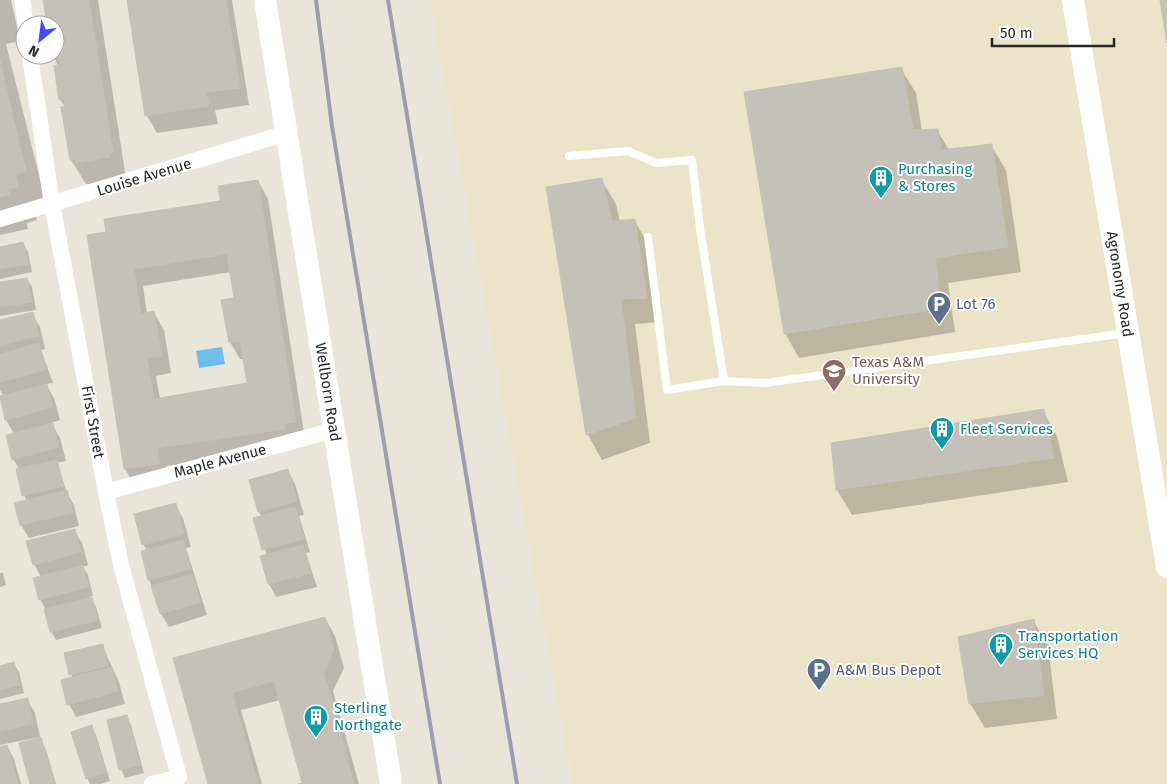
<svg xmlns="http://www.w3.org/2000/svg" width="1167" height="784" font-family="'Fira Sans',sans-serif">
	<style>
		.education { fill: #ece4c9 }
		.water { fill: #6ebeeb }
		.shadow { fill: #0003; fill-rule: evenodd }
		.building { fill: #c5c1b9; stroke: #c5c1b4; fill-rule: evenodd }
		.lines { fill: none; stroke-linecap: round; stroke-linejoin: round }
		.lane { stroke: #fff; stroke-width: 8 }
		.street { stroke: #fff; stroke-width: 16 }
		.secondary { stroke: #fff; stroke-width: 22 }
		.rail { stroke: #9d9eb2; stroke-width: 4 }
		.labels { text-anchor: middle; stroke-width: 4; stroke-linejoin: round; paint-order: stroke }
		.culture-label { font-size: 15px; fill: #0d838f; stroke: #fff; text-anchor: start }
		.street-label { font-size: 15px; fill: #282828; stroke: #fff }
		.service-label { font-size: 15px; fill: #4e5e75; stroke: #fff; text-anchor: start }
		.education-label { font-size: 15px; fill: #785e54; stroke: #fff; text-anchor: start }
	</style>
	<rect width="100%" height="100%" fill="#eae5da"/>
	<path class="education" d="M 430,0 L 1167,0 L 1167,784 L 573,784 Z"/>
	<path class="water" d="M 222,347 L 225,364 L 199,368 L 196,351 Z"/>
	<path class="shadow" d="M 0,0 L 11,0 L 20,41 L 6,44 L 40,179 L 44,205 L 34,208 L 37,220 L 27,223 L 28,229 L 0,235 Z
		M 44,0 L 98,0 L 126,178 L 90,187 L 88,184 L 86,184 L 71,160 L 65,107 L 60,99 L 58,66 L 53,55 L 55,55 L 55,25 L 51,25 L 47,18 Z
		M 128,0 L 232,0 L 249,105 L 215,110 L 218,124 L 157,133 L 147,116 Z
		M 901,69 L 916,93 L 922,131 L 937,130 L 949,150 L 991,145 L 1006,170 L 1021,272 L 948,283 L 955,332 L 799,358 L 785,333 Z
		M 601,179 L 616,204 L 620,222 L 635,221 L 649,246 L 660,322 L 635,324 L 650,443 L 602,460 L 588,435 L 548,188 Z
		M 258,181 L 268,199 L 305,439 L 294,447 L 166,466 L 169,481 L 135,486 L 125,469 L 107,233 L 222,202 ZM 231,272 L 236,299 L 230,342 L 240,359 L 244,359 L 248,384 L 160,399 L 156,376 L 171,373 L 164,330 L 154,313 L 147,314 L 143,286 Z
		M 23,243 L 28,252 L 32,272 L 0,279 L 0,248 Z
		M 27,279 L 32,287 L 36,310 L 0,316 L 0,284 Z
		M 32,314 L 40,327 L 45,349 L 41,350 L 53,383 L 46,384 L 54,398 L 60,420 L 51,423 L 60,438 L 66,461 L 57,463 L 67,493 L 74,505 L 79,526 L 29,538 L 21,525 L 16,504 L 27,501 L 24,495 L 20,470 L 13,459 L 14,434 L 6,420 L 0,398 L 4,397 L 0,390 L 0,321 Z
		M 1043,411 L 1057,436 L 1068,482 L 852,515 L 837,490 L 832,444 Z
		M 288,471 L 295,484 L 304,515 L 299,516 L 310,552 L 306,553 L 317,587 L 276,597 L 269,584 L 267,556 L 255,519 L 262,517 L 259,512 Z
		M 175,505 L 183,518 L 191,547 L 186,548 L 207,615 L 169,627 L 161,614 L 149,579 L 147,550 L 143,544 Z
		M 74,530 L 82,543 L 88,565 L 83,567 L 88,575 L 93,596 L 90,596 L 96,607 L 102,628 L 56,640 L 51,631 L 46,610 L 40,599 L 41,577 L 34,564 Z
		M 0,573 L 3,573 L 6,585 L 0,587 Z
		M 325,618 L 335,636 L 344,668 L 333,691 L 359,784 L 303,784 L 280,700 L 241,710 L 262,784 L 209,784 L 175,658 Z
		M 1033,620 L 1048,645 L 1057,719 L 985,728 L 970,703 Z
		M 102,645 L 119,682 L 125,704 L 76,717 L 69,704 L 73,679 L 65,654 Z
		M 14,664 L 19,672 L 24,693 L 0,699 L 0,667 Z
		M 27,700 L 35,713 L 40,737 L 0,745 L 0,705 Z
		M 126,716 L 131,725 L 144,773 L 125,778 L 121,769 Z
		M 91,727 L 96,735 L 110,781 L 100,784 L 90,784 L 87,778 Z
		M 40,739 L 45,747 L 56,784 L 31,784 L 20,744 Z
		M 7,746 L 14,759 L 21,784 L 0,784 L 0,748 Z"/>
	<path class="building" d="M 43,0 L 89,0 L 113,153 L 109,153 L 109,157 L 75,163 L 74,159 L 70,160 L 61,107 L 66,106 L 64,99 L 59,100 L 54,66 L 60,64 L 58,58 L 52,58 L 52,55 L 55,55 L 55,25 L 48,25 L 52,23 L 51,17 L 46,18 Z
		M 127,0 L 226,0 L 240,88 L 206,92 L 209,106 L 145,116 Z
		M 1160,0 L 1167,0 L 1167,43 Z
		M 0,61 L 26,172 L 16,174 L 19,187 L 8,189 L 9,195 L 0,197 Z
		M 902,67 L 913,130 L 938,129 L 941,150 L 992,144 L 1008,247 L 935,258 L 942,308 L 784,334 L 744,92 Z
		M 602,178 L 612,221 L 635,219 L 647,298 L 621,299 L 636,418 L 586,435 L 546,187 Z
		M 258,180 L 296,422 L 284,424 L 285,429 L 157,448 L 160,464 L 124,469 L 87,235 L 106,232 L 104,219 L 220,201 L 218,186 ZM 227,254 L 234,298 L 221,300 L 229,343 L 240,341 L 247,383 L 154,399 L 147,358 L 162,356 L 154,311 L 141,314 L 134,269 Z
		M 23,242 L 28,264 L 0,269 L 0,247 Z
		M 27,278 L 32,302 L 0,307 L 0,282 Z
		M 33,312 L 39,336 L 0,345 L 0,320 Z
		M 39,343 L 46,370 L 0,382 L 0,354 Z
		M 47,384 L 53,407 L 5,420 L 0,396 Z
		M 1044,409 L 1054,458 L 836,490 L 831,443 Z
		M 53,423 L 59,447 L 12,460 L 6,435 Z
		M 57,460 L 64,486 L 22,496 L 16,469 Z
		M 288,469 L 297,501 L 258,512 L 249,480 Z
		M 67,490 L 73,513 L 20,525 L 14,503 Z
		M 176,503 L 184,534 L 142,545 L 134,514 Z
		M 295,507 L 304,539 L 262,550 L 253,518 Z
		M 75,529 L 81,552 L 33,565 L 26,541 Z
		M 183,540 L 191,569 L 148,580 L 141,551 Z
		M 303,545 L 311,573 L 268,584 L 260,556 Z
		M 83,565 L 89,587 L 39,600 L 33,578 Z
		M 192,574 L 200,602 L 160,614 L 151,586 Z
		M 92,597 L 98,620 L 50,632 L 44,609 Z
		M 325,617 L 334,650 L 324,673 L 354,784 L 298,784 L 302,783 L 274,681 L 232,693 L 258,784 L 208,784 L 173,658 Z
		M 1034,619 L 1044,695 L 969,704 L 958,637 Z
		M 103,644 L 108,666 L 69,675 L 64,653 Z
		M 14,662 L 20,685 L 0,690 L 0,666 Z
		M 112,667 L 118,691 L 67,705 L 61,680 Z
		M 28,698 L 33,724 L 0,731 L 0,704 Z
		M 127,715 L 140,765 L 119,770 L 107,720 Z
		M 92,725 L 106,772 L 86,779 L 71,732 Z
		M 41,737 L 54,783 L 30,784 L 19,743 Z
		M 7,745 L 18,784 L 0,784 L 0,747 Z"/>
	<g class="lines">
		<path class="lane" d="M 569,156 L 628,151 L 656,163 L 692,160 L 700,228 L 724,381 L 765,383 L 1126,333
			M 648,237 L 667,390 L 724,381"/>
		<path class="street" d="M 22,0 L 26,25
			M 30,55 L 52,204 L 106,492 L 121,565 L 179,777 L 152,784
			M 0,219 L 287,133
			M 106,492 L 334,430"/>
		<path class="secondary" d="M 265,0 L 391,784
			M 1073,0 L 1167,567"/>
		<path class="rail" d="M 316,0 L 332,126 L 440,784
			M 388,0 L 517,784"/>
	</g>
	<defs>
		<symbol id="building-pin" viewBox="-11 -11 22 30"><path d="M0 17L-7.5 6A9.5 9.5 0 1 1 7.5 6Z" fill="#0f9aa8" stroke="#fff"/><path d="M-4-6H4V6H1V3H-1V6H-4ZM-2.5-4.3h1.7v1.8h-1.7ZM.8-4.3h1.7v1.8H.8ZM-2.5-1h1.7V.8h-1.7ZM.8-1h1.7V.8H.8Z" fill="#fff"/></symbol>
		<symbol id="parking-pin" viewBox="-11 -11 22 30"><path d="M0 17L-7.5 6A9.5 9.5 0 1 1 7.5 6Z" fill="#5c6f8a" stroke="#fff"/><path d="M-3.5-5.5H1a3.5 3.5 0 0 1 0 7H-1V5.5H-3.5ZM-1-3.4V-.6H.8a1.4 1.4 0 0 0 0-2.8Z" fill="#fff"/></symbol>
		<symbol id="university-pin" viewBox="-11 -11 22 30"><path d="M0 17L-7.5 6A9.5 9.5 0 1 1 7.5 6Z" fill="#8d6e63" stroke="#fff"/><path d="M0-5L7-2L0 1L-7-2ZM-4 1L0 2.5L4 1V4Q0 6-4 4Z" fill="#fff"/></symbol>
	</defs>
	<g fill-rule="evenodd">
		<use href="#building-pin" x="867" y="164" width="28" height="38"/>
		<use href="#parking-pin" x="925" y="290" width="28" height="38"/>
		<use href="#university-pin" x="820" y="357" width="28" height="38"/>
		<use href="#building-pin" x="928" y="415" width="28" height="38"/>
		<use href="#building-pin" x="987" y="631" width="28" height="38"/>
		<use href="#parking-pin" x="805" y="656" width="28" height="38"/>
		<use href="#building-pin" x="302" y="703" width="28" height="38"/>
	</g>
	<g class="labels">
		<g class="culture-label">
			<text x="898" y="174">Purchasing<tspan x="898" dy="17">&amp; Stores</tspan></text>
			<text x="960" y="434">Fleet Services</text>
			<text x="1018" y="641">Transportation<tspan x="1018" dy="17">Services HQ</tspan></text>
			<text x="334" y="713">Sterling<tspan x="334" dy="17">Northgate</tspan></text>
		</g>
		<g class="street-label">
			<text transform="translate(144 177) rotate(-17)" y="5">Louise Avenue</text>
			<text transform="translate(1120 284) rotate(81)" y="5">Agronomy Road</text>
			<text transform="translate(328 392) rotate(81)" y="5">Wellborn Road</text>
			<text transform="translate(93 422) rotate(80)" y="5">First Street</text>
			<text transform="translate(220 461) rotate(-15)" y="5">Maple Avenue</text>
		</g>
		<g class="service-label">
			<text x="956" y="309">Lot 76</text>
			<text x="836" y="675">A&amp;M Bus Depot</text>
		</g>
		<g class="education-label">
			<text x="852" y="367">Texas A&amp;M<tspan x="852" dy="17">University</tspan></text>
		</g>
	</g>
	<g transform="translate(40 40) rotate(209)"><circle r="24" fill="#ffffff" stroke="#a9a9a9"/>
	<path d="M0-4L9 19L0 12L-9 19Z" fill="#3c4ef4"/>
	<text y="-8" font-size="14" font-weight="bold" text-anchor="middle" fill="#282828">N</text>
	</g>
	<path d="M992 38v8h122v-8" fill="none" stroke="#282828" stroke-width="2.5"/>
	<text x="1000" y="38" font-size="15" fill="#282828" stroke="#ffffff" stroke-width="4" paint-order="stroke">50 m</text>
</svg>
